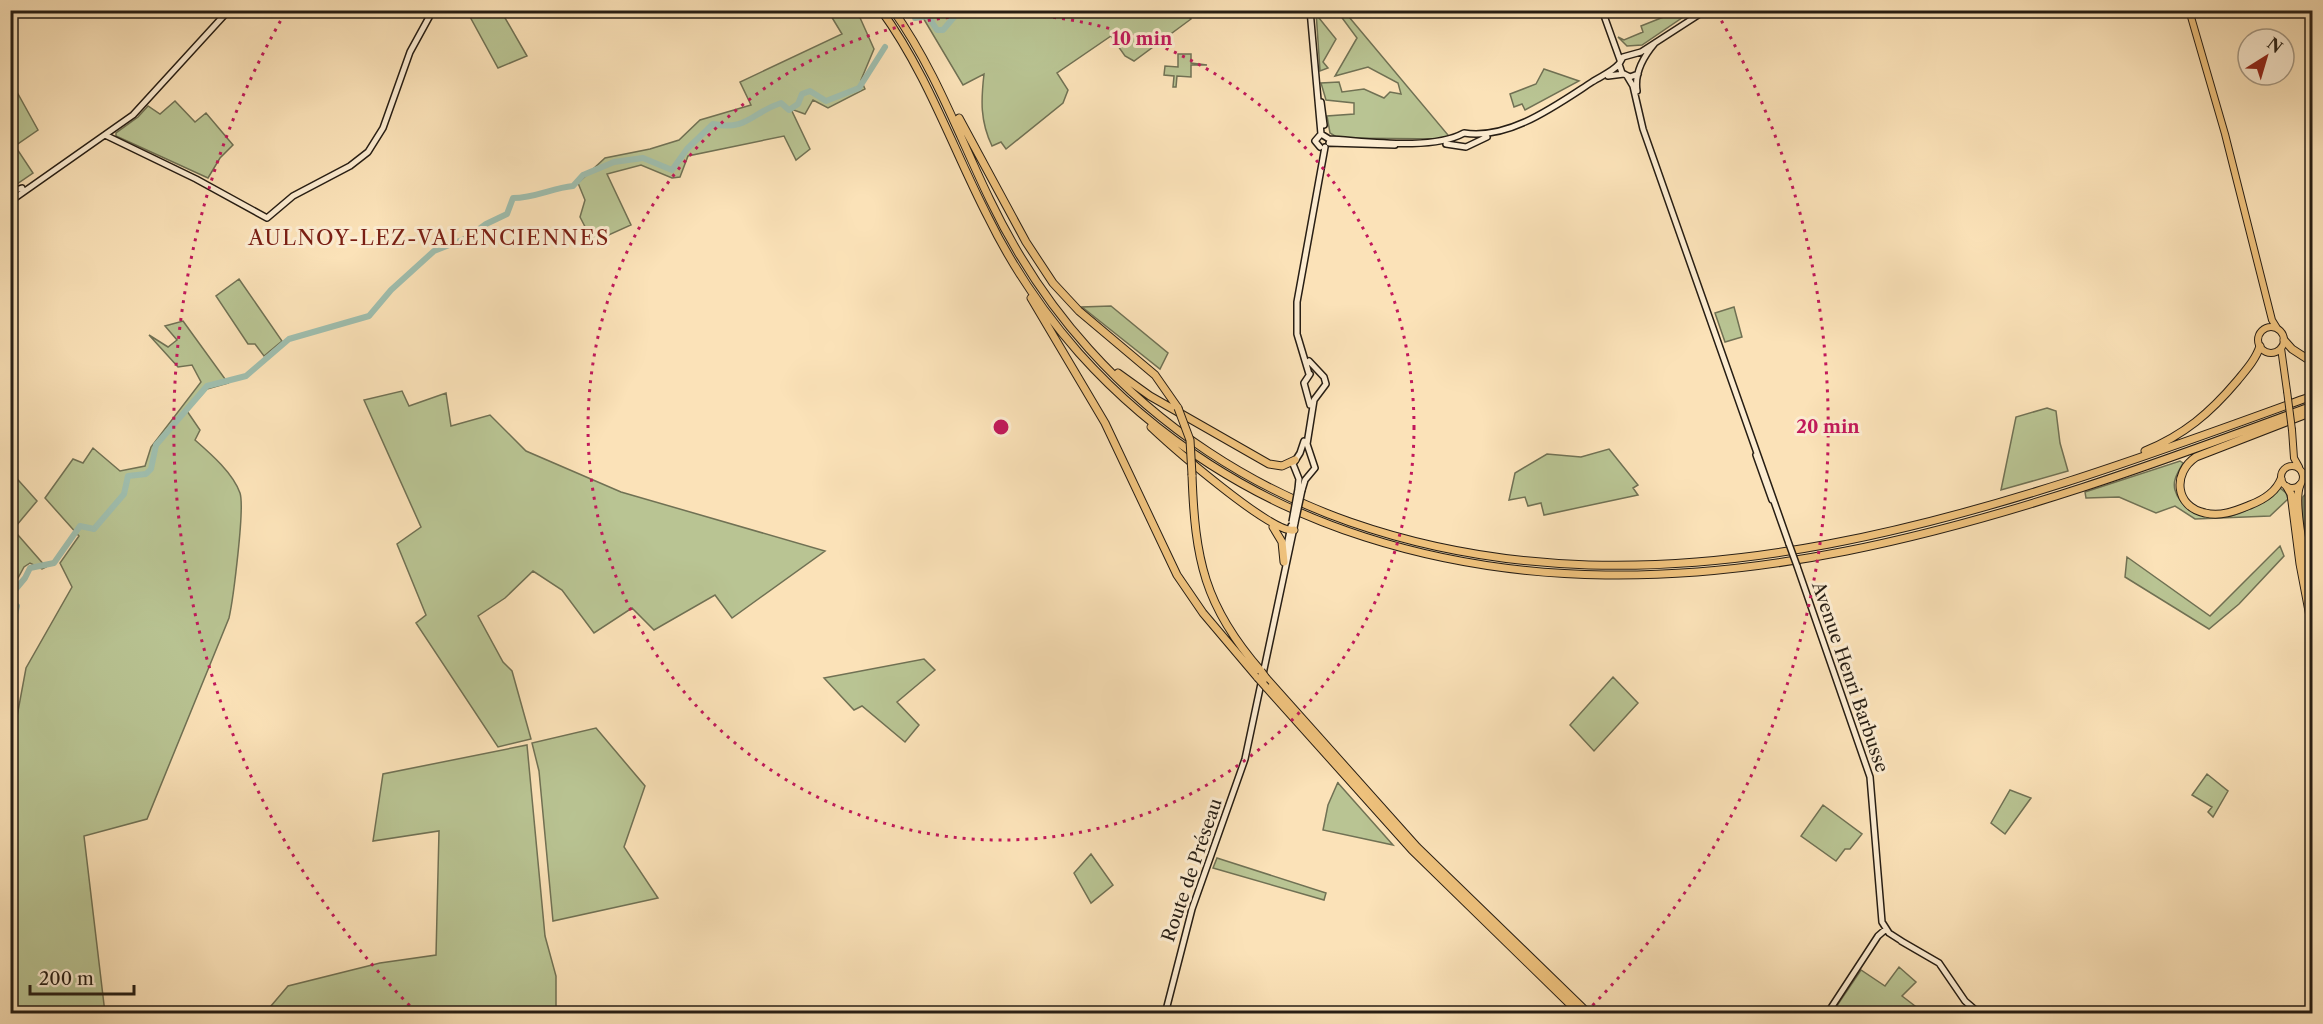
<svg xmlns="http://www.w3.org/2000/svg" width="2323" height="1024" font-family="'Libre Caslon Text',serif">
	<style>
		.green { fill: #b9c493; stroke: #707154; stroke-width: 1.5 }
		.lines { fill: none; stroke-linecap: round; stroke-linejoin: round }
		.river { stroke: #9fbeae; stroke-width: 6 }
		.secondary-casing { stroke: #271e14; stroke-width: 8 }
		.primary-casing { stroke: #271e14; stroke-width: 8 }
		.highway-casing { stroke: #271e14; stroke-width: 9 }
		.secondary { stroke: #fcecd1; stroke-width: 5 }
		.primary { stroke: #eec17c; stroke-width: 6 }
		.highway { stroke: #eec17c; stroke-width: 7 }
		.secondary-bridge-casing { stroke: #271e14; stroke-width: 8; stroke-linecap: butt }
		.primary-bridge-casing { stroke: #271e14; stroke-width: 8; stroke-linecap: butt }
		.highway-bridge-casing { stroke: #271e14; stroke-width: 9; stroke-linecap: butt }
		.secondary-bridge { stroke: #fcecd1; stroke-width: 5 }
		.primary-bridge { stroke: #eec17c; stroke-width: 6 }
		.highway-bridge { stroke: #eec17c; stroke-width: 7 }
		.ring { fill: none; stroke: #c2185b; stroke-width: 3; stroke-dasharray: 3 6 }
		.labels { text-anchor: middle; stroke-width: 6; stroke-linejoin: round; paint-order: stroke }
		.street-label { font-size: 18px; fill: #271e14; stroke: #fcecd1 }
		.quarter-label { font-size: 21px; letter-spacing: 1.5px; fill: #7a1f14; stroke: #fcecd1 }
		.centre { fill: #c2185b; stroke: #fcecd1; stroke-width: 3 }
		.ring-label { font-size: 18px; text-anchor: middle; font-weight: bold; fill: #c2185b; stroke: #fcecd1; stroke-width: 6; stroke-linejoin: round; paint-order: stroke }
	</style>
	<rect width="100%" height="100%" fill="#fbe2b8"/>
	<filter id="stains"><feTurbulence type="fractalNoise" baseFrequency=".00333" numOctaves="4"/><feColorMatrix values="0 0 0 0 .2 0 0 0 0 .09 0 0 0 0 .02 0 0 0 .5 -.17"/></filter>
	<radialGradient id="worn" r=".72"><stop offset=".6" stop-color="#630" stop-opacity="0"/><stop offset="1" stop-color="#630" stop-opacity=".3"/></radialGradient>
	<path class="green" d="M 1681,10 L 1692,11 L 1642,45 L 1627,46 L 1618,37 L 1624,40 L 1643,32 L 1641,26 Z
		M 471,11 L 501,11 L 527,56 L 498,68 L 469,15 Z
		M 828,11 L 857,11 L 874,49 L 861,80 L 865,89 L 828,108 L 813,100 L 805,114 L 791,109 L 810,149 L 796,160 L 784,136 L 688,156 L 680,177 L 672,178 L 641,165 L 607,174 L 631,225 L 593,242 L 580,217 L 585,200 L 578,183 L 605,158 L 650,149 L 679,140 L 700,120 L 751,105 L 740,82 L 842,34 Z
		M 1183,11 L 1191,19 L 1134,61 L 1125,56 L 1111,36 L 1057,73 L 1068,90 L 1063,103 L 1006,149 L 1001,142 L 992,146 C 980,121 981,100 984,74 L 963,85 L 919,11 Z
		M 1316,11 L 1319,11 L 1319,18 L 1336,39 L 1323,62 L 1328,68 L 1320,71 Z
		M 1337,11 L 1344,11 L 1448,135 L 1446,139 L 1338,138 L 1330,133 L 1327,116 L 1354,114 L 1354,103 L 1326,100 L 1321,83 L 1339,82 L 1342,92 L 1364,89 L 1384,98 L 1390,92 L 1401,94 L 1398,83 L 1368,67 L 1335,76 L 1357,38 Z
		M 1178,54 L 1191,54 L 1191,63 L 1207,65 L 1191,65 L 1191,77 L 1177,76 L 1176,87 L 1173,87 L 1174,76 L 1164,75 L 1165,66 L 1178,67 Z
		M 1544,69 L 1579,81 L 1525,110 L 1522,104 L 1514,107 L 1510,94 L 1536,84 Z
		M 12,83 L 38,130 L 15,146 L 33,173 L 11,188 Z
		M 175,101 L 195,122 L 206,113 L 233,145 L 220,158 L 208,178 L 116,136 L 116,133 L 138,117 L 148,106 L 160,114 Z
		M 239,279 L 282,341 L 264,356 L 255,344 L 248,344 L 216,296 Z
		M 1111,306 L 1168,353 L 1160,369 L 1082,307 Z
		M 1734,307 L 1742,337 L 1725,342 L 1715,313 Z
		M 183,321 L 228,383 L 207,389 L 187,411 L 200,430 L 195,440 C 211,454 233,473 240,493 C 245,508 233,600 229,618 L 147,819 L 84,836 L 105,1013 L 11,1013 L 10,772 L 13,738 L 26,668 L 72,587 L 60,563 L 79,536 L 45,498 L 73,459 L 83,463 L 93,448 L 120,471 L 145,466 L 151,447 L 201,382 L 192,365 L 178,367 L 149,335 L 168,347 L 177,340 L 165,326 Z
		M 402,391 L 409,406 L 446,393 L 451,426 L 490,415 L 526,451 L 621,492 L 825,551 L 732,618 L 715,595 L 654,630 L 632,608 L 594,633 L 562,590 L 533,571 L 505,598 L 478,616 L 503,662 L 512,671 L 531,739 L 498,747 L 416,623 L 426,615 L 397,544 L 421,527 L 364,400 Z
		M 2047,408 L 2056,411 L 2060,443 L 2068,471 L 2001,490 L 2016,417 Z
		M 1609,449 L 1638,485 L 1633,488 L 1638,495 L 1544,515 L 1541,503 L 1528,506 L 1525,497 L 1509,500 L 1515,473 L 1547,454 L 1581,457 Z
		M 2180,461 L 2183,463 C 2179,471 2172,480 2175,490 C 2181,512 2211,519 2230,516 C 2249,513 2265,498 2280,488 L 2286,493 L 2288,499 L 2270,516 L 2195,519 L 2175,506 L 2156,513 L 2119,497 L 2086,498 L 2085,492 Z
		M 11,472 L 37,501 L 11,532 L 10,532 Z
		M 2312,485 L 2312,569 L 2303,520 L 2303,497 Z
		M 18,535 L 46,567 L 42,569 L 30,563 L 24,567 L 11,591 L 11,544 Z
		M 2280,546 L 2284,556 L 2239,604 L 2209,629 L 2125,577 L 2127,557 L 2210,616 Z
		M 924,659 L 935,670 L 897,702 L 919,725 L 905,742 L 862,706 L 854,710 L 824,678 Z
		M 1613,677 L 1638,703 L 1594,751 L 1570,725 Z
		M 596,728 L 645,786 L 624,847 L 658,898 L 553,921 L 539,771 L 532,743 Z
		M 527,745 L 545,936 L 556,976 L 556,1013 L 265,1013 L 288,986 L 380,963 L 436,955 L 439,831 L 373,841 L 383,774 Z
		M 2207,774 L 2228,791 L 2213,817 L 2208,812 L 2212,807 L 2192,795 Z
		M 1338,782 L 1338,783 L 1393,845 L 1323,830 L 1328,805 Z
		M 2010,790 L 2031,798 L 2005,834 L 1991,823 Z
		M 1823,805 L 1862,834 L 1850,849 L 1845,849 L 1836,861 L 1801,836 Z
		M 1091,854 L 1113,885 L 1091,903 L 1074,873 Z
		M 1217,858 L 1326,893 L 1324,900 L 1213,868 Z
		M 1899,967 L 1916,982 L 1902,996 L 1919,1009 L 1915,1013 L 1832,1013 L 1861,970 L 1885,986 Z"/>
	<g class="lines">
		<path class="river" d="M 915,18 L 928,16 L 937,30 L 943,30 L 960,10
			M 10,596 L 25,578 L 30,568 L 54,563 L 80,526 L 94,529 L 124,494 L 128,476 L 146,474 L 151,469 L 156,445 L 207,386 L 246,376 L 289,339 L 369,316 L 391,290 L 434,251 L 467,238 L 486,224 L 507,214 L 513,198 C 535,198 552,188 573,186 L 583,175 L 614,162 L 643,158 L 672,170 L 687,149 L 713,124 C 747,131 751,113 781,103 L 789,110 L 798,104 L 802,94 L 810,91 L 826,101 L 859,88 L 885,47
			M 10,603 L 17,606 L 10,634
			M 10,652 L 10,657"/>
		<defs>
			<path id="secondary" d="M 1310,10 L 1321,134
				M 1602,10 L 1620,60
				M 1638,74 L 1630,77 L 1622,73 L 1619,64 L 1623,57 L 1641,52 L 1706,10
				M 1608,76 L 1624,74
				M 1627,76 L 1633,86 L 1643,129 L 1789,544
				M 1637,91 C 1634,73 1644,56 1655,43
				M 1321,102 L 1324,125
				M 1321,134 L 1329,139 C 1367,141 1431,151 1464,133 C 1509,140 1555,106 1592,82 C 1601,76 1612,72 1619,64
				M 105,135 L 196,179 L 267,218 L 293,196 L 350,166 L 368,152 L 383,128 L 410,52 L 433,10
				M 1329,143 L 1395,145
				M 1446,144 L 1466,147 L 1487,137
				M 1320,147 L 1315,141 L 1321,134
				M 10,192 L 22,188
				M 15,198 L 133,115 L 229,10
				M 1309,374 L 1297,334 L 1297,302 L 1325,147
				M 1310,405 L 1304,383 L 1310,374
				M 1756,455 L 1772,500
				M 1298,489 L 1299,479 L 1293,464 L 1300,453 L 1304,441
				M 1302,490 L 1305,480 L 1315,468 L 1307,444 L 1314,400 L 1326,384 L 1324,377 L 1309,361
				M 1285,555 L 1291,526
				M 1797,566 L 1870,777 L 1882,922 L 1889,933 L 1903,942
				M 1901,941 L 1939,963 L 1965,1001 L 1980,1014
				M 1165,1014 L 1192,909 L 1245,759 L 1295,523
				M 1827,1014 L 1878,936 L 1886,929"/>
			<path id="primary" d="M 2189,10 L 2225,134 L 2272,320 L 2277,328
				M2258 340a13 13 0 1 1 26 0a13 13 0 1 1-26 0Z
				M 2281,348 L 2287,391
				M 2292,430 L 2294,458 L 2299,467
				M2281 477a11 11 0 1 1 22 0a11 11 0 1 1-22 0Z"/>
			<path id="highway" d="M 881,10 C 928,75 952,147 988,217 C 1012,266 1043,312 1079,353 C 1156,439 1255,502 1365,537 C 1683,639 2015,516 2312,406
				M 893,10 C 935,69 959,136 990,200 C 1016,254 1049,305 1089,349 C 1160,428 1250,487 1350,522 C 1671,634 2010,506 2312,396
				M 959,118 L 1026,242 L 1053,283 L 1079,311 L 1155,375 L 1178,408
				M 1031,298 L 1105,423 L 1177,575 L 1203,613 L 1258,678
				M 2284,340 L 2292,349 L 2312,362
				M 1118,373 L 1150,396 L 1269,464 L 1282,466 L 1295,460
				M 1151,427 C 1170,445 1274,536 1294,530
				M 2145,451 C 2184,435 2210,413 2237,381 C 2246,370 2256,359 2260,346
				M 2303,473 L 2312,477
				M 1192,475 C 1195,559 1204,606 1261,671
				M 2281,479 C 2276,492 2263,500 2250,505 C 2235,511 2221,517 2205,513 C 2175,507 2172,473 2196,457 L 2312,412
				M 2300,485 C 2292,503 2308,572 2312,594
				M 2287,487 L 2291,494 L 2300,564 L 2312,627
				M 1273,527 L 1282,542 L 1284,562
				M 1266,678 L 1417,847 L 1589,1014
				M 1266,687 L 1412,850 L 1580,1014"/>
		</defs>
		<use href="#secondary" class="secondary-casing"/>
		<use href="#primary" class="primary-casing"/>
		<use href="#highway" class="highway-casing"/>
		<use href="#secondary" class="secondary"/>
		<use href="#primary" class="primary"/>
		<use href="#highway" class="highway"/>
		<defs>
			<path id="secondary-bridge" d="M 1292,522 L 1298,489
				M 1295,523 L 1302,490
				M 1789,544 L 1797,566"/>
			<path id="primary-bridge" d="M 2287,391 L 2292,430"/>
			<path id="highway-bridge" d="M 1178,408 L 1190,440 L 1192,475
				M 1261,671 L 1266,678
				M 1258,678 L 1266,687"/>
		</defs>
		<use href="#secondary-bridge" class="secondary-bridge-casing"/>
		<use href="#primary-bridge" class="primary-bridge-casing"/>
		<use href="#highway-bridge" class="highway-bridge-casing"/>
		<use href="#secondary-bridge" class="secondary-bridge"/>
		<use href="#primary-bridge" class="primary-bridge"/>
		<use href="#highway-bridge" class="highway-bridge"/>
	</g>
	<g class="ring">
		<circle cx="1001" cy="427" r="413"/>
		<path d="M416 1012A827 827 0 0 1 285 13M1717 13A827 827 0 0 1 1586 1012"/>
	</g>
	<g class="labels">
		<g class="street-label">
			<text transform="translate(1850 677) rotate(71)" y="6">Avenue Henri Barbusse</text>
			<text transform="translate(1192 870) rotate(-71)" y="6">Route de Préseau</text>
		</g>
		<g class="quarter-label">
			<text x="429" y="245">AULNOY-LEZ-VALENCIENNES</text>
		</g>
	</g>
	<circle cx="1001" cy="427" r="9" class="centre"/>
	<g class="ring-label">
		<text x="1142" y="45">10 min</text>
		<text x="1828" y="433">20 min</text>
	</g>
	<rect width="2323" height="1024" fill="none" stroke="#fbe2b8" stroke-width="36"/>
	<rect x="12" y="12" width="2299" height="1000" fill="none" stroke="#271e14" stroke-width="3"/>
	<rect x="18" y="18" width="2287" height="988" fill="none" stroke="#271e14" stroke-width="1.5"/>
	<g transform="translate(2266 57) rotate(37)"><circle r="28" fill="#fcecd1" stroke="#a79a85" stroke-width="1.5"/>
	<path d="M0-4.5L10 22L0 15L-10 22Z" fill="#8f2418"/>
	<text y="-9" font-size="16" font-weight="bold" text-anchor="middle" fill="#271e14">N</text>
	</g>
	<path d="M30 985v9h104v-9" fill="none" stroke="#271e14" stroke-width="3"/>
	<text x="39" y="985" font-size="18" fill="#271e14" stroke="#fcecd1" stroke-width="4.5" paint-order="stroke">200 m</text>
	<rect width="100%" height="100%" filter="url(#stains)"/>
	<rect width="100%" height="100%" fill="url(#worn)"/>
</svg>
